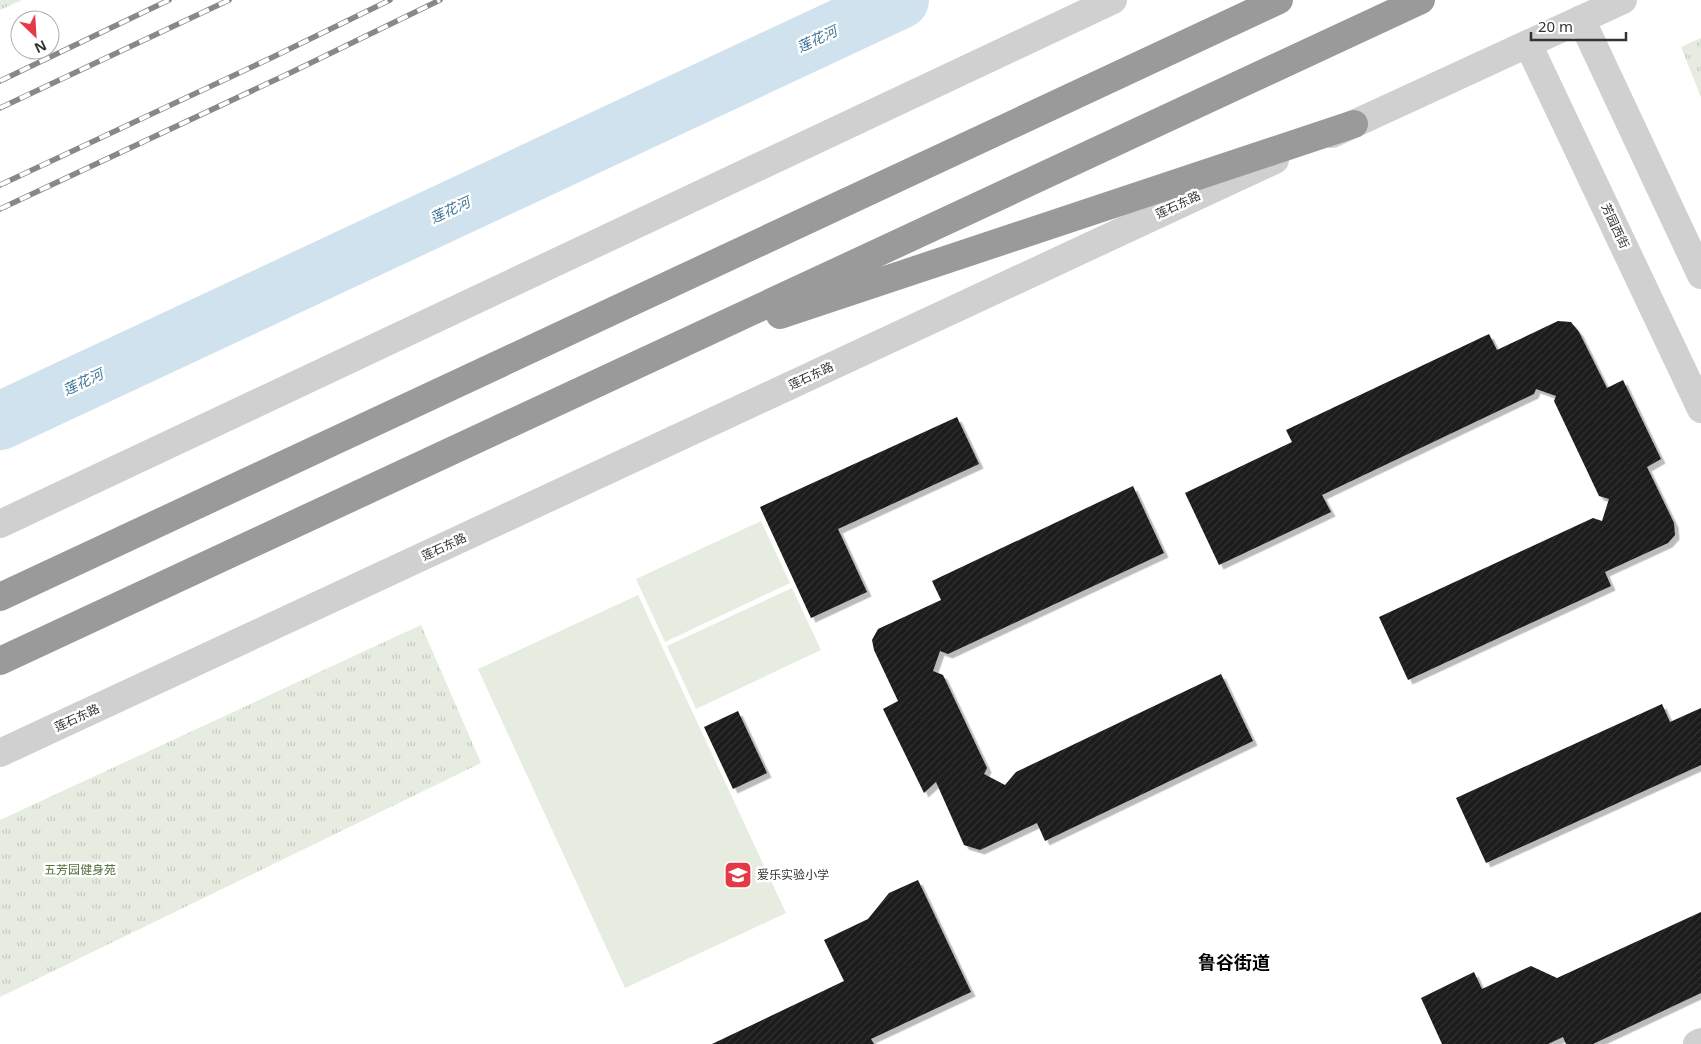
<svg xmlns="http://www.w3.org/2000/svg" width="1701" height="1044" font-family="'Noto Sans','Noto Sans SC',sans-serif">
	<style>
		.park { fill: url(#park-tufts) }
		.pitch { fill: #e6ecdf }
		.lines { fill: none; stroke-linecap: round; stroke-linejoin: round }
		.river { stroke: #cfe2ee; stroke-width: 58 }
		.building { fill: url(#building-hatch); filter: url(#shadow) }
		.minor { stroke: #d0d0d0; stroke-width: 28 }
		.highway { stroke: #9a9a9a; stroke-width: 28 }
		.rail-casing { stroke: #888; stroke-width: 5.5 }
		.rail { stroke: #fff; stroke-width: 4; stroke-dasharray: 11; stroke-linecap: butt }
		.labels { text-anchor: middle; stroke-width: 5; stroke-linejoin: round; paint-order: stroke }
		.street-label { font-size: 12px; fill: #333; stroke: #fff }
		.park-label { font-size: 12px; fill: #56703f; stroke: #fff }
		.poi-label { font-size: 12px; fill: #333; stroke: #fff; text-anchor: start }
		.water-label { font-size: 14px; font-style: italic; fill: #3f7597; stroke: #fff }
		.district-label { font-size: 18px; font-weight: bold; fill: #000; stroke: #fff }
	</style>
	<defs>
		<pattern id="park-tufts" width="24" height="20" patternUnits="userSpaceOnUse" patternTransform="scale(1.25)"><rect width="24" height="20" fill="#e6ecdf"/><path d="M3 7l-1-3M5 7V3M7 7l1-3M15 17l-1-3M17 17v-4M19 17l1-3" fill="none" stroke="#c6cbc0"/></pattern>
		<pattern id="building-hatch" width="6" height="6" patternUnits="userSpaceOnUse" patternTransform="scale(1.25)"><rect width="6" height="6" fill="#1a1a1a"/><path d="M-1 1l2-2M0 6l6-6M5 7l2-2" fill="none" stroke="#333"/></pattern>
		<filter id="shadow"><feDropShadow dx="4.5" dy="4.5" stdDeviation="0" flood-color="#0004"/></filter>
	</defs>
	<rect width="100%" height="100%" fill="#fff"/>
	<path class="park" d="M 0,0 L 22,0 L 0,10 Z
		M 1701,38 L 1701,97 L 1681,47 Z
		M 421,625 L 481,763 L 0,997 L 0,820 Z"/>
	<path class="pitch" d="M 761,521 L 790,583 L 665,642 L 636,579 Z
		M 792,588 L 821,650 L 696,709 L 667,646 Z
		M 638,595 L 786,913 L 625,988 L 478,669 Z"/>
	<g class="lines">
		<path class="river" d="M 0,421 L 900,0"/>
	</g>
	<path class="building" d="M 1558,321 L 1571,322 L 1579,332 L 1607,388 L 1623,380 L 1661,459 L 1647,467 L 1674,523 L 1675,535 L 1668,543 L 1605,572 L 1611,586 L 1408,680 L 1379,617 L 1593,518 L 1602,521 L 1609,499 L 1599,496 L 1554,401 L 1556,396 L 1536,389 L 1534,394 L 1322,495 L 1331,512 L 1219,565 L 1185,493 L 1292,442 L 1286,430 L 1489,334 L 1497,350 Z
		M 957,417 L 979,464 L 838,529 L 867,592 L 811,618 L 760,507 Z
		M 1133,486 L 1164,553 L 948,654 L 940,651 L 933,671 L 943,675 L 987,768 L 984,774 L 1005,785 L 1016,772 L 1221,674 L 1253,741 L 1045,841 L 1037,823 L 980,850 L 964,845 L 936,782 L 924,793 L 883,709 L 898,701 L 874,650 L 872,640 L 878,629 L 941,600 L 932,581 Z
		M 1662,704 L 1670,722 L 1701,708 L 1701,765 L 1486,863 L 1456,798 Z
		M 738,711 L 767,773 L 733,789 L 704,727 Z
		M 918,880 L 971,992 L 871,1039 L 874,1044 L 712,1044 L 844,981 L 824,940 L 868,919 L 889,893 Z
		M 1701,912 L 1701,993 L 1593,1044 L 1566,1044 L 1563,1037 L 1548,1044 L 1442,1044 L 1421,998 L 1474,972 L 1482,989 L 1531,966 L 1557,978 Z"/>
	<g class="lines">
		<path class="minor" d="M 1581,19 L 1701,275
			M 1528,44 L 1701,409
			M 1332,134 L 1623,0
			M 0,524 L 1113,0
			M 0,753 L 1275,160
			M 1697,1044 L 1701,1042"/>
		<path class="highway" d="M 780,315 L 1354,124
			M 0,597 L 1279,0
			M 0,661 L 1421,0"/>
		<defs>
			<path id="rail" d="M 0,81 L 169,0
				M 0,108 L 229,0
				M 0,185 L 273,57 L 390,0
				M 0,209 L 292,72 L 440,0"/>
		</defs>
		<use href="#rail" class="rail-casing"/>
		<use href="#rail" class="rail"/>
	</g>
	<defs>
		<symbol id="school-square" viewBox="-11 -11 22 22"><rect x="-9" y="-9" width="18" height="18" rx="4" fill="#e63946" stroke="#fff"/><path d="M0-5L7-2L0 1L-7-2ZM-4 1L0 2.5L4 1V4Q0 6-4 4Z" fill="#fff"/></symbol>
	</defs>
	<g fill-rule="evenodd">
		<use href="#school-square" x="722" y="859" width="32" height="32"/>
	</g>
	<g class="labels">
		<g class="street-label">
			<text transform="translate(1178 205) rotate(-25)" y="4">莲石东路</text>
			<text transform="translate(1615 226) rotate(65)" y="4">芳园西街</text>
			<text transform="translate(811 376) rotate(-25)" y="4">莲石东路</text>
			<text transform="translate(444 547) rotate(-25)" y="4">莲石东路</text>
			<text transform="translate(77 718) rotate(-25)" y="4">莲石东路</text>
		</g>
		<g class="park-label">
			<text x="80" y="874">五芳园健身苑</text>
		</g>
		<g class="poi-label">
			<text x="757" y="879">爱乐实验小学</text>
		</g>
		<g class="water-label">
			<text transform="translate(817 39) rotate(-25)" y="5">莲花河</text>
			<text transform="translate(450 210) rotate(-25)" y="5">莲花河</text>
			<text transform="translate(83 382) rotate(-25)" y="5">莲花河</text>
		</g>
		<g class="district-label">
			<text x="1234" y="969">鲁谷街道</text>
		</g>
	</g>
	<g transform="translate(35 35) rotate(155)"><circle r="24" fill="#ffffff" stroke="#adadad"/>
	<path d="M0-4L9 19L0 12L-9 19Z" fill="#e63946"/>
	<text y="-8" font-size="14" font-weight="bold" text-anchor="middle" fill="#333333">N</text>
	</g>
	<path d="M1531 32v8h95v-8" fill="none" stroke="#333333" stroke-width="2.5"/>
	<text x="1538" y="32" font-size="15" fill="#333333" stroke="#ffffff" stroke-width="4" paint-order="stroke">20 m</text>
</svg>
